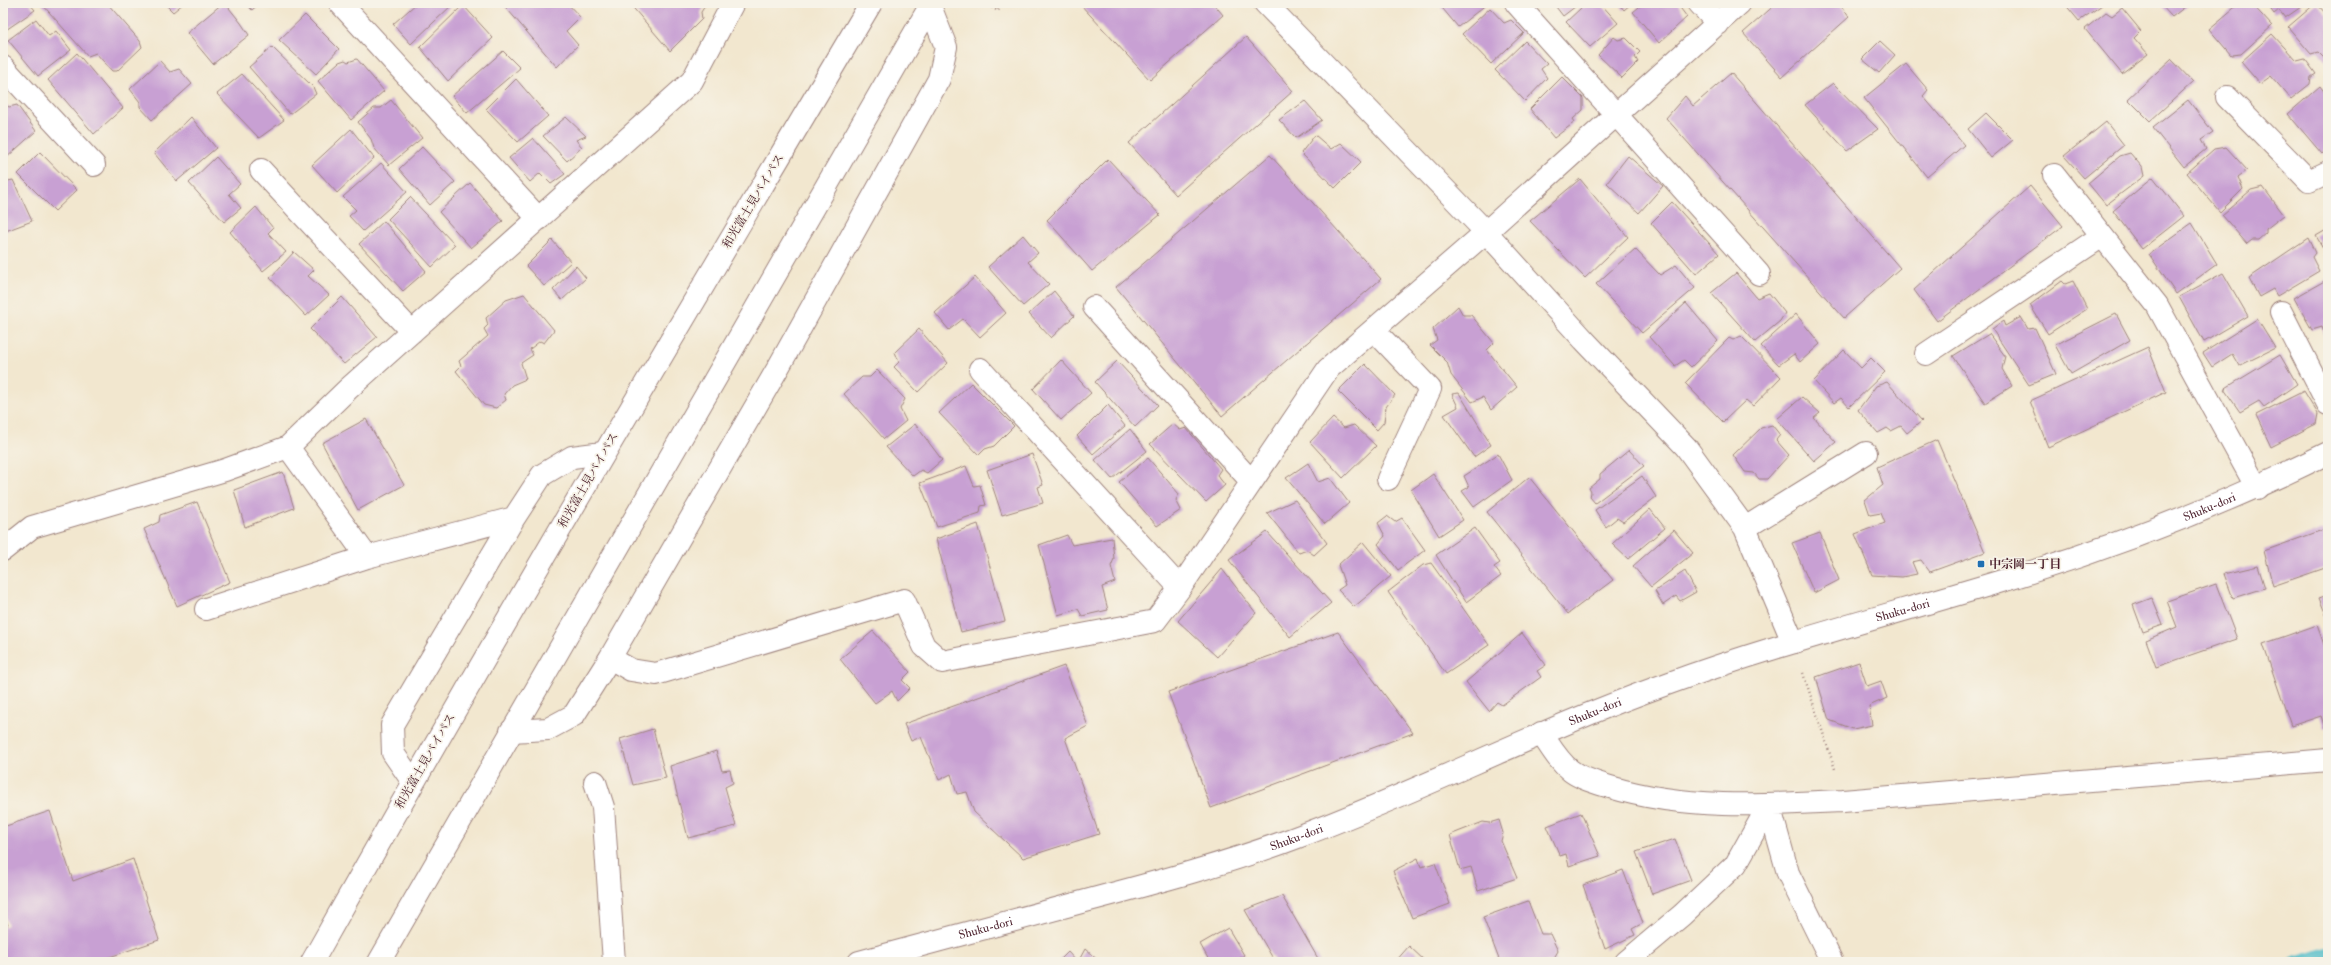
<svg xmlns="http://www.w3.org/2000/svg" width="2331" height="965" font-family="'IM FELL Double Pica','Noto Serif JP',serif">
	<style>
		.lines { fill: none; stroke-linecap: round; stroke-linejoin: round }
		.stream { stroke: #4ebbc7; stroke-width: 12 }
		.building { fill: #c8a0d3 }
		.minor-casing { stroke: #9e837d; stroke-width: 24 }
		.major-casing { stroke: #9e837d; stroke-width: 24 }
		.highway-casing { stroke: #9e837d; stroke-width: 24 }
		.path { stroke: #9e837d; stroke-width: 2.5; stroke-dasharray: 1 3; stroke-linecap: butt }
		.minor { stroke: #fff; stroke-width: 22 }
		.major { stroke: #fff; stroke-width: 22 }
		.highway { stroke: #fff; stroke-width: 22 }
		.poi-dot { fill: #1f6fb2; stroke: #f7f3e8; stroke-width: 1.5 }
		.labels { text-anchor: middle; stroke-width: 3.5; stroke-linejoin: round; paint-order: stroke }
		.street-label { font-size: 12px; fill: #4a1f2b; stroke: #f7f3e8 }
		.poi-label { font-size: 12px; font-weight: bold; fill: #4a1f2b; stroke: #f7f3e8; text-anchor: start }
	</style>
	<rect width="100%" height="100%" fill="#f7f3e8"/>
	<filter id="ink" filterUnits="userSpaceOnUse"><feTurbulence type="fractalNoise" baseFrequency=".025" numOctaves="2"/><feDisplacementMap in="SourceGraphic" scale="8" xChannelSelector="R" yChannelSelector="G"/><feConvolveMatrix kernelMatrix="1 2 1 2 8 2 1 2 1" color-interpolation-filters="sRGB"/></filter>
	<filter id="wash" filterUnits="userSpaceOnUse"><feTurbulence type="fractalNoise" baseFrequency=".012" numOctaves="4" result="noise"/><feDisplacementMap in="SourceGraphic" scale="16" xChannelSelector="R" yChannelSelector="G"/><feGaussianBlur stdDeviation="0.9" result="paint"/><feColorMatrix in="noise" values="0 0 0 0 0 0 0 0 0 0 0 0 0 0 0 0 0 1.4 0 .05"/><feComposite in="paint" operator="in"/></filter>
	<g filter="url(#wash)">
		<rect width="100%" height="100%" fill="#f2e7cf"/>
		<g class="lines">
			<path class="stream" d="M 2294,962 L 2328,952"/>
		</g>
		<g id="blocks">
			<path class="building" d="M 3,3 L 29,3 L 35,10 L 3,32 Z
				M 41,3 L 107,3 L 140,41 L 142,47 L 117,71 L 112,71 L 96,53 L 88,56 Z
				M 164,3 L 184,3 L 173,12 Z
				M 223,3 L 225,3 L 241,23 L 249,35 L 213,64 L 187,33 Z
				M 246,3 L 260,3 L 252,10 Z
				M 417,3 L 454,3 L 411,44 L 393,24 Z
				M 502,3 L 567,3 L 580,17 L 566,31 L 578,45 L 557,67 Z
				M 629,3 L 707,3 L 701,12 L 702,19 L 670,51 Z
				M 1079,3 L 1213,3 L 1223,15 L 1150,80 Z
				M 1438,3 L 1488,3 L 1458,27 Z
				M 1553,3 L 1580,3 L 1563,16 Z
				M 1600,3 L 1618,23 L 1590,47 L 1566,22 L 1581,8 Z
				M 1618,3 L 1632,3 L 1624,10 Z
				M 1644,3 L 1680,3 L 1678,5 L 1687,17 L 1659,43 L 1633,12 Z
				M 1777,3 L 1839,3 L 1849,17 L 1782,77 L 1743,33 Z
				M 2064,3 L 2101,3 L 2102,5 L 2079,21 Z
				M 2159,3 L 2190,3 L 2172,17 Z
				M 2240,3 L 2251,3 L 2272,26 L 2241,54 L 2231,55 L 2209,29 Z
				M 2266,3 L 2299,3 L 2301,7 L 2285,18 L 2279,10 L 2274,14 Z
				M 2316,3 L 2328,16 L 2328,59 L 2326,60 L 2318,52 L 2311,54 L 2288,27 Z
				M 463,5 L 493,38 L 448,81 L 420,47 Z
				M 1490,8 L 1504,23 L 1511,20 L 1524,33 L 1491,64 L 1462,34 Z
				M 2122,8 L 2141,31 L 2134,38 L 2148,54 L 2122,74 L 2085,29 L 2106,12 L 2112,16 Z
				M 305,15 L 339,49 L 316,74 L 279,40 Z
				M 36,19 L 49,36 L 56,31 L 71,50 L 38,76 L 8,40 Z
				M 2272,34 L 2297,61 L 2305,59 L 2316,74 L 2311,77 L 2310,84 L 2291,99 L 2271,76 L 2260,84 L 2241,62 Z
				M 1246,37 L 1293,91 L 1176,195 L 1129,143 Z
				M 1614,37 L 1618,40 L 1626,38 L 1640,52 L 1635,57 L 1638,62 L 1622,78 L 1598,55 Z
				M 1525,41 L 1547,64 L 1541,69 L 1547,78 L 1525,101 L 1495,70 Z
				M 1880,41 L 1895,55 L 1879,73 L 1862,59 Z
				M 272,47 L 313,87 L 316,94 L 290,114 L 249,67 Z
				M 503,51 L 520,68 L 467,113 L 452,96 Z
				M 77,53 L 123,108 L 94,134 L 48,80 Z
				M 357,59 L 384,91 L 351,120 L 318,81 L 339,62 L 345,60 L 348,62 Z
				M 2171,59 L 2193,82 L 2150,121 L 2128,99 Z
				M 160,61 L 170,72 L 179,69 L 192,84 L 152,120 L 140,107 L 140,102 L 130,89 Z
				M 1906,64 L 1928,90 L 1923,96 L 1964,145 L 1927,177 L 1864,98 Z
				M 1731,73 L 1900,268 L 1844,318 L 1666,118 L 1685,96 L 1693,106 Z
				M 242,74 L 284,120 L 259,138 L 217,94 Z
				M 1562,77 L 1583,98 L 1583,110 L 1573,119 L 1575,122 L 1554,138 L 1530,109 Z
				M 516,79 L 548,116 L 518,142 L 486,109 Z
				M 1833,83 L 1878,129 L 1847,151 L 1805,105 Z
				M 2320,86 L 2328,97 L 2328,148 L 2322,154 L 2288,114 Z
				M 391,100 L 422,138 L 389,165 L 374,148 L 371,139 L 358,122 L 374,108 L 381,108 Z
				M 2188,100 L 2213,132 L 2201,140 L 2206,149 L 2184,167 L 2153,128 Z
				M 1305,101 L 1322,120 L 1296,138 L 1279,120 Z
				M 3,103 L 9,107 L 17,105 L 36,131 L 5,159 L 3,157 Z
				M 1986,113 L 2013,140 L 1991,158 L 1968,129 Z
				M 191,117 L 216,148 L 177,181 L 154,153 Z
				M 566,117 L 586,136 L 576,140 L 582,147 L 567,161 L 543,136 Z
				M 2106,122 L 2124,145 L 2084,178 L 2064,156 Z
				M 351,129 L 374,158 L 337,193 L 312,165 Z
				M 1315,135 L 1331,149 L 1341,143 L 1361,162 L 1335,188 L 1301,153 Z
				M 533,138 L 565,174 L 551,184 L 540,173 L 530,182 L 509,158 Z
				M 422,147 L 455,182 L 430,205 L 399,169 Z
				M 2226,147 L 2247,170 L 2238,177 L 2243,189 L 2220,212 L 2187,173 L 2214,149 Z
				M 40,152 L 77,190 L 55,211 L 18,174 Z
				M 2130,153 L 2142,167 L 2144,176 L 2106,205 L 2088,183 L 2120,156 Z
				M 1270,155 L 1381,279 L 1222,416 L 1116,287 Z
				M 1628,156 L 1663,186 L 1639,213 L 1607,183 Z
				M 216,157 L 240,184 L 229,194 L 241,208 L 224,222 L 189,183 Z
				M 1108,159 L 1160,215 L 1092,271 L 1047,220 Z
				M 381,163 L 407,192 L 363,231 L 349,216 L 356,210 L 343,197 Z
				M 2153,177 L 2184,216 L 2142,249 L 2113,211 Z
				M 1580,179 L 1628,237 L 1585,278 L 1530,221 Z
				M 13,180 L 32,221 L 3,232 L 3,182 Z
				M 470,183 L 503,221 L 471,248 L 439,212 Z
				M 2030,186 L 2063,226 L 1937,321 L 1914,290 Z
				M 2263,187 L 2284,215 L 2266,229 L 2266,233 L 2258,240 L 2252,240 L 2247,244 L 2222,215 L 2251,190 Z
				M 410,197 L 455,245 L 432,267 L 388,219 Z
				M 1672,202 L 1719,254 L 1696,274 L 1651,223 Z
				M 256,207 L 273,228 L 268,233 L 286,252 L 263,271 L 230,232 Z
				M 384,221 L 426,271 L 403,291 L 359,244 Z
				M 2192,223 L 2217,264 L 2176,294 L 2149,254 Z
				M 2328,229 L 2328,256 L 2316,236 Z
				M 1023,235 L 1038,253 L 1028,262 L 1049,284 L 1023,306 L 988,267 Z
				M 2308,238 L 2315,253 L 2312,257 L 2319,271 L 2277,296 L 2273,289 L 2259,297 L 2249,278 Z
				M 552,240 L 571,262 L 544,286 L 526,266 Z
				M 1635,249 L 1660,275 L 1676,265 L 1695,288 L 1642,333 L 1596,284 Z
				M 294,252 L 314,270 L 308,276 L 329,295 L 306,316 L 270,278 Z
				M 576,266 L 586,278 L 562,300 L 553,290 Z
				M 1736,273 L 1757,298 L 1769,293 L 1785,313 L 1780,321 L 1755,342 L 1711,293 Z
				M 2223,273 L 2248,316 L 2204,342 L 2179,297 Z
				M 975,277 L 1006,313 L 980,337 L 963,319 L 949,330 L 935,313 Z
				M 2328,279 L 2328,336 L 2325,337 L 2322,327 L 2312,330 L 2294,298 Z
				M 2062,281 L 2065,284 L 2073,281 L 2087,309 L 2048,334 L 2030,305 Z
				M 1054,291 L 1074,316 L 1051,338 L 1029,314 Z
				M 524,294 L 554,330 L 544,343 L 540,341 L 530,349 L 533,355 L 521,363 L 526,379 L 512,385 L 504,394 L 506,400 L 496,408 L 484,405 L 456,371 L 461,366 L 459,361 L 488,336 L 484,329 L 488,325 L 486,318 L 506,300 Z
				M 342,297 L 377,337 L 344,364 L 310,329 Z
				M 1686,303 L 1718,341 L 1691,367 L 1684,360 L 1675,366 L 1649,337 Z
				M 1458,306 L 1463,315 L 1471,315 L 1494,343 L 1487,350 L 1517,387 L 1491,410 L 1483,397 L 1472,402 L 1451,375 L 1447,362 L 1430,345 L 1437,340 L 1433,329 Z
				M 1796,314 L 1820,344 L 1800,362 L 1794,354 L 1779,365 L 1761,346 Z
				M 2116,314 L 2130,340 L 2071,374 L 2055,345 Z
				M 2021,317 L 2028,329 L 2035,328 L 2056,374 L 2029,385 L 1992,329 L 2003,321 L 2005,326 Z
				M 2257,319 L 2275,348 L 2239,366 L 2232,354 L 2212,367 L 2203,353 Z
				M 919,329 L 948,363 L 918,392 L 894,367 L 899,362 L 895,352 Z
				M 1989,334 L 2005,356 L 2002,369 L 2012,386 L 1985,403 L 1953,356 Z
				M 1741,336 L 1781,377 L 1753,406 L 1746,400 L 1723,422 L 1685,383 L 1729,338 L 1733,340 Z
				M 2148,347 L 2166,392 L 2048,447 L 2030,401 Z
				M 1844,350 L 1861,368 L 1871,358 L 1885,372 L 1849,407 L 1841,398 L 1834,403 L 1814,381 Z
				M 2280,355 L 2297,384 L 2264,407 L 2259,401 L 2240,412 L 2224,389 Z
				M 1061,360 L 1091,393 L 1061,420 L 1033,389 Z
				M 1117,361 L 1158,405 L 1135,427 L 1095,382 Z
				M 1365,364 L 1395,395 L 1386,407 L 1384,422 L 1377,430 L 1338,391 Z
				M 877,370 L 905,399 L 900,409 L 906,421 L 884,439 L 844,394 L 862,377 L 870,377 Z
				M 1887,382 L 1922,421 L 1907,433 L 1901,426 L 1891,431 L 1887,428 L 1878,433 L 1858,410 L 1876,386 Z
				M 971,383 L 1014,426 L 994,446 L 985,449 L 979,455 L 939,413 Z
				M 2304,391 L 2318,414 L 2316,424 L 2271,447 L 2256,415 Z
				M 1459,393 L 1491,445 L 1474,457 L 1444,415 L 1458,407 L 1452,394 Z
				M 1802,397 L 1820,413 L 1814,418 L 1836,442 L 1814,461 L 1777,419 Z
				M 1108,405 L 1125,426 L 1093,454 L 1077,436 Z
				M 1333,418 L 1344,428 L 1354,425 L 1376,446 L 1343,478 L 1310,442 Z
				M 366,419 L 404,485 L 358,510 L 322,443 Z
				M 915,424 L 942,460 L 927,473 L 921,470 L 913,476 L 886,447 Z
				M 1173,424 L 1180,430 L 1186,428 L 1221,469 L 1217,475 L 1225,485 L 1206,502 L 1150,444 Z
				M 1772,425 L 1780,435 L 1776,440 L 1789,455 L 1767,479 L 1759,479 L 1754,473 L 1745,472 L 1733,455 L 1761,428 Z
				M 1130,429 L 1147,451 L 1112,479 L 1095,460 Z
				M 1937,440 L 1985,552 L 1930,572 L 1921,560 L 1912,562 L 1917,574 L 1902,577 L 1872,575 L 1855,534 L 1885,523 L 1881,513 L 1870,515 L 1865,500 L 1883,485 L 1877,467 Z
				M 1629,450 L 1644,466 L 1595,503 L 1590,497 L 1591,492 L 1589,488 L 1600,479 L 1600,474 Z
				M 1032,454 L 1043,485 L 1038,487 L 1043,503 L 1002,515 L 987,470 Z
				M 1498,454 L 1512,480 L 1474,507 L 1462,491 L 1469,487 L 1464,476 Z
				M 1148,458 L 1179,494 L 1176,500 L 1181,510 L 1157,526 L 1119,482 Z
				M 1308,463 L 1318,482 L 1330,478 L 1349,503 L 1325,524 L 1286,478 Z
				M 966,466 L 974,486 L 980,485 L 986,505 L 981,506 L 980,513 L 937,527 L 920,483 Z
				M 283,472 L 294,508 L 245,527 L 234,490 Z
				M 1433,474 L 1463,520 L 1439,536 L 1411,490 Z
				M 1642,476 L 1656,497 L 1623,522 L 1617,518 L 1606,527 L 1595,510 Z
				M 1529,477 L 1613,580 L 1568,614 L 1487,512 Z
				M 1295,500 L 1327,543 L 1314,555 L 1307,550 L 1299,553 L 1267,513 Z
				M 197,502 L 230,582 L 177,606 L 144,529 L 159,522 L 160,515 Z
				M 1650,509 L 1665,528 L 1628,559 L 1612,544 Z
				M 1387,516 L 1395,522 L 1402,518 L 1425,550 L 1398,570 L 1378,544 L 1385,536 L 1378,523 Z
				M 978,524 L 1005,621 L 961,632 L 936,539 Z
				M 1475,528 L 1500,563 L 1494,567 L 1501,576 L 1466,602 L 1436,555 Z
				M 2328,528 L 2328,567 L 2273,586 L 2264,551 Z
				M 1674,530 L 1693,553 L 1651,587 L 1633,566 Z
				M 1267,532 L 1331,603 L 1290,637 L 1229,560 Z
				M 1820,533 L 1839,580 L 1814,593 L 1792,543 Z
				M 1067,535 L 1072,545 L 1112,538 L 1114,559 L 1111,566 L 1115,582 L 1102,587 L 1108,610 L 1082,616 L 1078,609 L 1058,615 L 1039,545 Z
				M 1363,542 L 1391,576 L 1354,607 L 1338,590 L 1345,585 L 1338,565 Z
				M 1431,563 L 1489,645 L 1446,674 L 1388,592 L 1423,565 Z
				M 2258,566 L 2265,588 L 2233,598 L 2224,574 Z
				M 1222,569 L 1256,613 L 1217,657 L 1178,621 Z
				M 1685,571 L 1696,592 L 1680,601 L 1676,596 L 1663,605 L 1655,591 Z
				M 2216,584 L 2237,639 L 2156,667 L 2146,640 L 2177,627 L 2167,601 Z
				M 2328,595 L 2328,620 L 2319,598 Z
				M 2152,598 L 2163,625 L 2143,632 L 2133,605 Z
				M 2317,625 L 2328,656 L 2328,727 L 2325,728 L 2321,716 L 2291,726 L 2263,644 Z
				M 873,631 L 910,672 L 902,680 L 910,688 L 897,701 L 892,691 L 875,703 L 840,659 Z
				M 1338,632 L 1413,733 L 1211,808 L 1168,692 Z
				M 1522,633 L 1546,665 L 1537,671 L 1541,677 L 1502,705 L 1497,702 L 1489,711 L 1466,682 Z
				M 1859,662 L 1867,686 L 1881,681 L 1887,698 L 1869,706 L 1872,725 L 1853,729 L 1829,720 L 1816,677 Z
				M 1064,666 L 1088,726 L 1065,738 L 1099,834 L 1023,858 L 974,812 L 967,792 L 957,794 L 951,774 L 939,780 L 921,737 L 911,741 L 904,724 Z
				M 653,729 L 666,778 L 633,785 L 620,739 Z
				M 716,751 L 722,771 L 730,770 L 733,783 L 725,787 L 736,826 L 688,838 L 670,766 Z
				M 50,811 L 73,881 L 133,859 L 159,940 L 95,962 L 3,962 L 3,927 L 8,925 L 3,912 L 3,827 Z
				M 1581,813 L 1600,856 L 1569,866 L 1566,854 L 1560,856 L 1547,826 Z
				M 1499,820 L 1503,833 L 1501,841 L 1517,878 L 1478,891 L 1471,867 L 1460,870 L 1450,835 L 1483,822 L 1489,823 Z
				M 1675,839 L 1691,880 L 1652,894 L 1636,852 Z
				M 1418,858 L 1421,867 L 1435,863 L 1450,904 L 1412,918 L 1393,871 Z
				M 1623,870 L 1643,923 L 1632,929 L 1635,935 L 1605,949 L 1583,885 Z
				M 1282,896 L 1320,962 L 1275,962 L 1245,910 Z
				M 1528,901 L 1541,934 L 1550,934 L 1558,951 L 1554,958 L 1556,962 L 1500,962 L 1483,917 Z
				M 1228,928 L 1244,955 L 1235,962 L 1210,962 L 1200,944 Z
				M 1409,946 L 1426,962 L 1395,962 Z
				M 1085,949 L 1100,962 L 1078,962 Z
				M 1068,952 L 1077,962 L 1058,962 Z"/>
		</g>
	</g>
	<g filter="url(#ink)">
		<use href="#blocks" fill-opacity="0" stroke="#9e837d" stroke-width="1"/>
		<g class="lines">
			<defs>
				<path id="minor" d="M 340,3 L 539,219
					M 1265,3 L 1486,232 L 1584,340 L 1686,447 L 1745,528 L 1793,642
					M 1516,3 L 1759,274
					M 1699,3 L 1718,24
					M 3,67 L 94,165
					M 2227,97 L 2309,181 L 2328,172
					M 261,170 L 412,332
					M 2054,175 L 2157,305 L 2257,488
					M 1094,307 L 1251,481
					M 2281,312 L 2328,404
					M 1374,330 L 1430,389 L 1388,479
					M 1926,354 L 2102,236
					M 980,369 L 1180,588
					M 288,447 L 367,557 L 514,518
					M 1745,528 L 1866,453
					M 3,550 L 32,527 L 225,470 L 288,447 L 348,389 L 692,81 L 733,3
					M 206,609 L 367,557
					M 610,658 L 631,670 L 656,674 L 904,600 L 924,646 L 942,662 L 1155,621 L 1180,588 L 1328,369 L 1486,232 L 1740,3
					M 511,731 L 548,729 L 574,715 L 610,658 L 778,368 L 939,79 L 946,47 L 930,6
					M 1541,733 C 1550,746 1558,761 1571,771 C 1582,779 1597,783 1610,787 C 1686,810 1766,805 1843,801 L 2328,760
					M 413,782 L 393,753 L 392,725 L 514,518 L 542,475 L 572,457 L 603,453
					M 595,782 L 603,807 L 614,962
					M 1769,805 L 1788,873 L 1832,962
					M 1626,962 L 1682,915 L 1736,864 L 1769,805"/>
				<g id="major">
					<path id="s1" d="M 859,962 C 932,942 1005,923 1078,903 C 1154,883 1230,863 1303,835 C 1425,789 1541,729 1664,685 C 1779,643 1898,613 2015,577 C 2123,544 2227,503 2328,453"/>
				</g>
				<path id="highway" d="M 312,962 C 493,639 682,321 871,3
					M 379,962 L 932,3"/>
			</defs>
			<use href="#minor" class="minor-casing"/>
			<use href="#major" class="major-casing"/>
			<use href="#highway" class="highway-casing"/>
			<path class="path" d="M 985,3 L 998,11 L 1002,3
				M 1803,673 L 1835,769"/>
			<use href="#minor" class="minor"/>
			<use href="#major" class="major"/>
			<use href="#highway" class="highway"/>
		</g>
	</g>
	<rect class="poi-dot" x="1977" y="560" width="8" height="8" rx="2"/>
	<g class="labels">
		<g class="street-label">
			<text transform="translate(753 201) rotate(-59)" y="4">和光富士見バイパス</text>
			<text transform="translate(588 480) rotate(-60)" y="4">和光富士見バイパス</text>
			<text dy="4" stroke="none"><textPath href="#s1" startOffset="1427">Shuku-dori</textPath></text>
			<text dy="4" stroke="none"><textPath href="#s1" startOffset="1103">Shuku-dori</textPath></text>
			<text dy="4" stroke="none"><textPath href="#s1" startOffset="779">Shuku-dori</textPath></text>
			<text transform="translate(425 761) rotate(-60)" y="4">和光富士見バイパス</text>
			<text dy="4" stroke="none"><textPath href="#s1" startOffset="455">Shuku-dori</textPath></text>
			<text dy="4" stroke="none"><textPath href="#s1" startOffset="131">Shuku-dori</textPath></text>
		</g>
		<g class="poi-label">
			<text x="1989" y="568">中宗岡一丁目</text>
		</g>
	</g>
	<rect width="2331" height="965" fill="none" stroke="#f7f3e8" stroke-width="16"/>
</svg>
